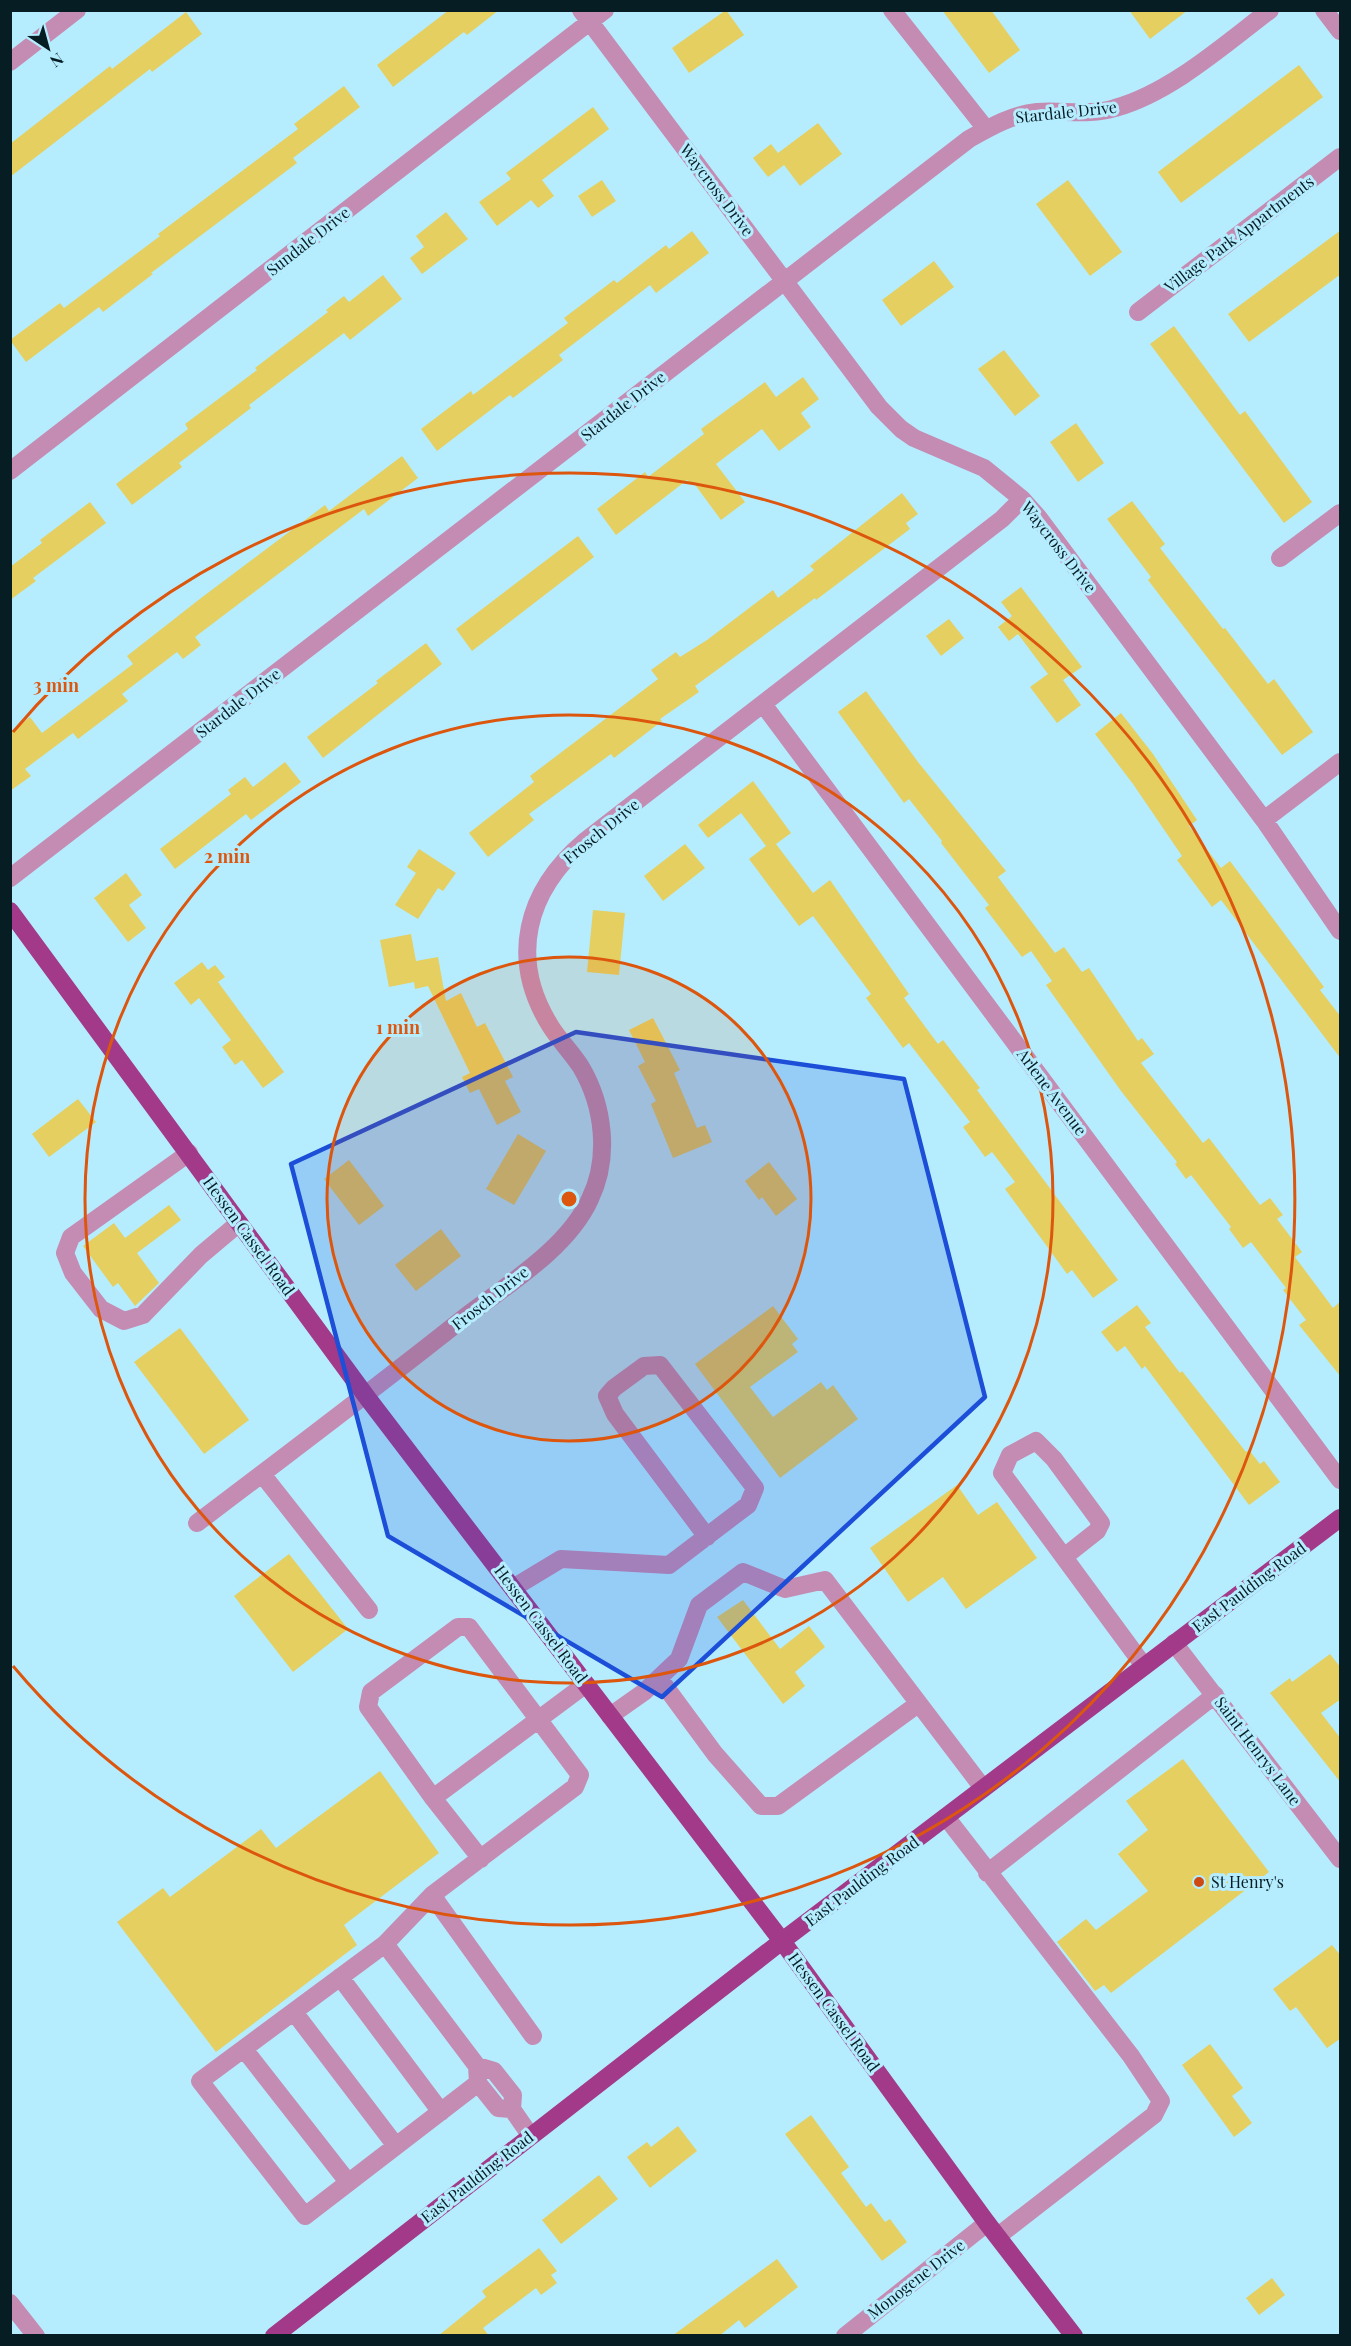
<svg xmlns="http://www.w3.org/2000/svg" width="1351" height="2346" font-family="'Playfair Display',serif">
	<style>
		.building { fill: #e4cf60 }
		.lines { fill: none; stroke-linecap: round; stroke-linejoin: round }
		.minor { stroke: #c58cb3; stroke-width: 18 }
		.major { stroke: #a33a89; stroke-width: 18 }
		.marked { fill: #1d4ed8; fill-opacity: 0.2; stroke: #1d4ed8; stroke-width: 4.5; stroke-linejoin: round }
		.ring { fill: none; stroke: #dd560d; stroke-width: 3 }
		.poi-dot { fill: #cf4912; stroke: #b5edff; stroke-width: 2 }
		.labels { text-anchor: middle; stroke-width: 6; stroke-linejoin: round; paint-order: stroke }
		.street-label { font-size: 16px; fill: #061d23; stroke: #b5edff }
		.poi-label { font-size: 16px; fill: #061d23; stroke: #b5edff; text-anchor: start }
		.centre { fill: #dd560d; stroke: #b5edff; stroke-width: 3 }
		.ring-label { font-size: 18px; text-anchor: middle; font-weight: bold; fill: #dd560d; stroke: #b5edff; stroke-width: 6; stroke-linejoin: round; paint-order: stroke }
	</style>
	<rect width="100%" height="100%" fill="#b5edff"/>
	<path class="building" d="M 449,10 L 499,10 L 467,35 L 464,32 L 393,87 L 377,65 Z
		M 726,10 L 744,35 L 689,73 L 672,48 Z
		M 942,10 L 991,10 L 1020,50 L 989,73 Z
		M 1129,10 L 1188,10 L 1150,39 Z
		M 186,12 L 202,34 L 152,72 L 150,69 L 10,177 L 10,144 L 110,66 L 112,69 Z
		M 1299,65 L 1323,97 L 1181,203 L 1158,172 Z
		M 344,86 L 360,107 L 293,158 L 297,163 L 151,273 L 153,274 L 103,312 L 99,307 L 26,362 L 10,340 L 60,303 L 64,308 L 160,236 L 158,234 L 298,129 L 294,124 Z
		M 593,107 L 609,129 L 542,180 L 554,196 L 538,208 L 531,200 L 497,226 L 479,202 L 511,179 L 506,173 Z
		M 818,123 L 842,154 L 800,186 L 784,165 L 768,177 L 753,158 L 771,144 L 778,153 Z
		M 602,180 L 616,201 L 592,217 L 578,196 Z
		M 1068,180 L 1122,252 L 1090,276 L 1036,204 Z
		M 446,212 L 468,239 L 422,274 L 410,258 L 424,247 L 416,236 Z
		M 1341,230 L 1341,274 L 1249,342 L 1228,314 Z
		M 692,231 L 709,253 L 656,293 L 650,285 L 559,355 L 563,360 L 513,398 L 510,395 L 437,451 L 421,429 L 471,391 L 473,395 L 568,323 L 564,318 L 614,280 L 617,283 L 666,245 L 669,249 Z
		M 934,261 L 954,287 L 901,326 L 882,300 Z
		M 383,275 L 402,299 L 350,340 L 344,333 L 249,405 L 251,408 L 179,463 L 182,467 L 132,505 L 116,484 L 188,429 L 185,424 L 257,370 L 255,368 L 328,312 L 326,310 L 344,296 L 349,302 Z
		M 1174,326 L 1240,415 L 1245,411 L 1312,502 L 1284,523 L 1150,344 Z
		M 1004,350 L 1040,396 L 1015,416 L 978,369 Z
		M 803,377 L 819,399 L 801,413 L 811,427 L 779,451 L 762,429 L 716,464 L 745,502 L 721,520 L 693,482 L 691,484 L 687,480 L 616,535 L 597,509 L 645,472 L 648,477 L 704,434 L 701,429 L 765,382 L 776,397 Z
		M 1076,423 L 1104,463 L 1078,482 L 1050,442 Z
		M 402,456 L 418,478 L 368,516 L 364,509 L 195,637 L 201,645 L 183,659 L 177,652 L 122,694 L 128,701 L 78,739 L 73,733 L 25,769 L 31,776 L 10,791 L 10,732 L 30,717 L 42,733 L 133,664 L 127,656 L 201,598 L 325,505 L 329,511 Z
		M 902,493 L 918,514 L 906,523 L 910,529 L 816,600 L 815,598 L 695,686 L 699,692 L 660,719 L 662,721 L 614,758 L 611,754 L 529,814 L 534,820 L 488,857 L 469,833 L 534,782 L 530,776 L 658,679 L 651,670 L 676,652 L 680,657 L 707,640 L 773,590 L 778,598 L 814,570 L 810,566 Z
		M 1132,501 L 1165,544 L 1160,548 L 1223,629 L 1225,628 L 1268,684 L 1274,679 L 1313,732 L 1282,755 L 1148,580 L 1151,577 L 1107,519 Z
		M 90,502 L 106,523 L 33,578 L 36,581 L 10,600 L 10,567 L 42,543 L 40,540 Z
		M 578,536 L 594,557 L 472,651 L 456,629 Z
		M 1021,587 L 1082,667 L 1063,680 L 1081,705 L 1057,723 L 1030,687 L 1048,674 L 1018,634 L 1009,641 L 998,627 L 1012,616 L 1001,602 Z
		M 949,619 L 964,638 L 941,656 L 926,636 Z
		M 426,643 L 442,664 L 323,758 L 307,737 L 378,683 L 376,681 Z
		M 866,691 L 918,762 L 1006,871 L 998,877 L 1055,953 L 1064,947 L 1082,972 L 1089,968 L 1138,1041 L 1142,1038 L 1154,1054 L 1141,1063 L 1203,1143 L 1209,1138 L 1260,1205 L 1270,1198 L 1283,1215 L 1277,1219 L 1302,1252 L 1295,1257 L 1333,1308 L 1341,1301 L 1341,1377 L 1299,1325 L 1306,1320 L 1283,1290 L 1286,1288 L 1251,1242 L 1243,1248 L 1229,1229 L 1231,1227 L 1191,1175 L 1186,1179 L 1175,1164 L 1177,1162 L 1121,1091 L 1046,985 L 1052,981 L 1031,951 L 1022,957 L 985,908 L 989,905 L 941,843 L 942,841 L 909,799 L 904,803 L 838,712 Z
		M 1121,713 L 1153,754 L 1197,820 L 1189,826 L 1221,868 L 1230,861 L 1324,987 L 1320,990 L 1341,1017 L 1341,1059 L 1221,900 L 1212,907 L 1177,860 L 1182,856 L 1133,784 L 1095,734 Z
		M 285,762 L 301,782 L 251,820 L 246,814 L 175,869 L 160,849 L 231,794 L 228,790 L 245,777 L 253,787 Z
		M 753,781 L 791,833 L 776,844 L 813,893 L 830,880 L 909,994 L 904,998 L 938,1044 L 943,1040 L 980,1088 L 977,1090 L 1118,1280 L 1093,1298 L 1072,1270 L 1067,1274 L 1054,1256 L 1005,1189 L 1015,1182 L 992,1152 L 985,1157 L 963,1127 L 970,1122 L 909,1043 L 903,1048 L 866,998 L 871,994 L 813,916 L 799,926 L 749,859 L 766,846 L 741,813 L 708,838 L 698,825 Z
		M 685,844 L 705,868 L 663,901 L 644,876 Z
		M 419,849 L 456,873 L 443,891 L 438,888 L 418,919 L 395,905 L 416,873 L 407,867 Z
		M 126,873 L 142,895 L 129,905 L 146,928 L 128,942 L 94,898 Z
		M 593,910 L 625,913 L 619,975 L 587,972 Z
		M 411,934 L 416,961 L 438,957 L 446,1001 L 461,993 L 477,1027 L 485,1023 L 513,1077 L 505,1081 L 521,1112 L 497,1125 L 479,1089 L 470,1093 L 462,1077 L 470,1073 L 428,986 L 415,989 L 414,982 L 389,987 L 380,940 Z
		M 202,962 L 208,970 L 215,965 L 225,977 L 218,982 L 284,1072 L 263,1088 L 242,1060 L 235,1065 L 222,1047 L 231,1040 L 199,998 L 191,1005 L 174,983 Z
		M 653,1018 L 680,1070 L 674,1073 L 697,1128 L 705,1125 L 712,1142 L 673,1158 L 651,1104 L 656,1101 L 638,1066 L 645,1062 L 629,1030 Z
		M 78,1099 L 96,1122 L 49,1157 L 32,1134 Z
		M 518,1134 L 546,1151 L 514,1205 L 486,1189 Z
		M 349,1160 L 384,1206 L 359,1225 L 324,1179 Z
		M 769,1162 L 797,1199 L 776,1216 L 762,1197 L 759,1200 L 745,1181 Z
		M 169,1205 L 181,1220 L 137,1253 L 159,1283 L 135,1306 L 118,1283 L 113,1287 L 83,1246 L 114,1223 L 125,1238 Z
		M 441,1229 L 461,1256 L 416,1291 L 395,1265 Z
		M 1137,1305 L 1151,1323 L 1145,1327 L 1180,1373 L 1182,1371 L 1246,1452 L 1249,1450 L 1260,1464 L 1264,1461 L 1280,1482 L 1249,1505 L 1145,1366 L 1142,1369 L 1125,1346 L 1117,1352 L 1101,1332 Z
		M 773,1306 L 798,1339 L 792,1344 L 798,1352 L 750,1387 L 773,1417 L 821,1382 L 827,1390 L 833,1385 L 858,1419 L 780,1478 L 695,1364 Z
		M 180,1328 L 249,1420 L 204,1454 L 134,1362 Z
		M 957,1485 L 978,1515 L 997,1502 L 1037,1558 L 966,1609 L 943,1577 L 908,1602 L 870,1548 Z
		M 289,1554 L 348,1629 L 293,1672 L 234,1596 Z
		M 743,1600 L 780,1649 L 809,1626 L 825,1647 L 795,1672 L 805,1686 L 783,1704 L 717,1617 Z
		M 1330,1654 L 1341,1668 L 1341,1699 L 1321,1713 L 1341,1739 L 1341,1783 L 1270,1693 L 1290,1678 L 1292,1682 Z
		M 1183,1759 L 1269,1872 L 1111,1993 L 1104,1985 L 1095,1991 L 1057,1942 L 1086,1919 L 1096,1930 L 1148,1891 L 1118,1854 L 1148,1830 L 1126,1801 Z
		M 380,1771 L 439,1853 L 344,1925 L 357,1945 L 216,2052 L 117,1922 L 163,1888 L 170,1897 L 261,1829 L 276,1848 Z
		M 1332,1945 L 1341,1956 L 1341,2038 L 1327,2048 L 1296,2007 L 1290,2011 L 1273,1989 Z
		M 1210,2044 L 1243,2088 L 1232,2096 L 1252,2123 L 1234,2137 L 1182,2065 Z
		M 811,2115 L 849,2167 L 841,2173 L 866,2207 L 871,2203 L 885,2222 L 890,2219 L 907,2242 L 882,2261 L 785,2134 Z
		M 678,2126 L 697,2151 L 650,2188 L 627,2157 L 647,2142 L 651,2147 Z
		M 599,2175 L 618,2199 L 561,2244 L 542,2220 Z
		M 539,2248 L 557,2271 L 551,2275 L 557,2283 L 541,2295 L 536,2288 L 483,2328 L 489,2336 L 438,2336 L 486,2297 L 482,2291 Z
		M 777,2259 L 798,2287 L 745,2328 L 739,2320 L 719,2336 L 672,2336 Z
		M 1272,2278 L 1285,2295 L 1259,2315 L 1246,2298 Z"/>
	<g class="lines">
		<path class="minor" d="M 581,10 L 879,407 L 901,429 L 914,438 L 984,468 L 1022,499 L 1038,517 L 1264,820 L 1340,931
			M 892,10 L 986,129
			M 1324,10 L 1340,31
			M 10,62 L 77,10
			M 1138,312 L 1340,157
			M 10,471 L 605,10
			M 1280,558 L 1340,513
			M 763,704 L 1340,1480
			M 1264,820 L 1340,762
			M 10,878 L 969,139 C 992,126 1011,115 1037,112 C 1063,110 1089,116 1115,108 C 1170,93 1224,45 1270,10
			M 189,1153 L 71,1237 L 65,1253 L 73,1273 L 101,1309 L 124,1321 L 143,1315 L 201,1255 L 239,1223
			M 262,1474 L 369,1610
			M 197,1523 C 287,1455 377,1387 465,1317 C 507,1285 568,1248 590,1199 C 610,1158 604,1106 581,1067 C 572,1053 560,1041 551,1027 C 508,959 526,891 585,841 L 1002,519 L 1022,499
			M 1064,1557 L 1097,1531 L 1101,1523 L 1054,1459 L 1036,1441 L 1010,1455 L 1002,1473 L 1144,1666
			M 513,1588 L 561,1559 L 669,1565 L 748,1505 L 755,1488 L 660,1365 L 644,1366 L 614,1388 L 607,1396 L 615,1414 L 707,1537
			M 1174,1643 L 1340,1859
			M 659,1678 L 715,1754 L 761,1806 L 778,1806 L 918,1704
			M 610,1716 L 644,1692 L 679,1659 L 699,1605 L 743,1572 L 785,1589 L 825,1580 L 983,1788
			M 433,1798 L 586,1684
			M 946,1817 L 1131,2056 L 1161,2101 L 1154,2115 L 998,2236
			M 481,1859 L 433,1798 L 368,1707 L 371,1692 L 458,1627 L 469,1627 L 580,1775 L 575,1787 L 432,1895 L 385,1944 L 477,2066 L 478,2083 L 498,2108 L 512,2109
			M 987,1873 L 1215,1695
			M 432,1895 L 533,2036
			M 385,1944 L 200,2081 L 305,2216 L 478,2083
			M 340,1977 L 441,2112
			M 294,2012 L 396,2146
			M 244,2049 L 348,2182
			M 477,2066 L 494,2071 L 513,2095 L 512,2109 L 530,2135
			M 10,2303 L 36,2336
			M 845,2336 L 987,2223"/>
		<path class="major" d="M 10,911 L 366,1396 L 782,1941 L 987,2223 L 1074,2336
			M 274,2336 L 782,1941 L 1340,1518"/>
	</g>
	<path class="marked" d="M 576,1032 L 904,1079 L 985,1397 L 662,1697 L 388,1536 L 291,1164 Z"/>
	<circle cx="569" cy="1199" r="242" fill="#dd560d" fill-opacity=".12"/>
	<g class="ring">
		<circle cx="569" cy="1199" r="242"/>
		<circle cx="569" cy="1199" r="484"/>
		<path d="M13 732A726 726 0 1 1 13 1666"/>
	</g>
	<circle class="poi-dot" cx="1199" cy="1882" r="6"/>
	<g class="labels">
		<g class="street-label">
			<text transform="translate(1066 112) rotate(-6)" y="6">Stardale Drive</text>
			<text transform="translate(717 190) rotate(53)" y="6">Waycross Drive</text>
			<text transform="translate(1239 234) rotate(-37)" y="6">Village Park Appartments</text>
			<text transform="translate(308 241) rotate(-38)" y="6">Sundale Drive</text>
			<text transform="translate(623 406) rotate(-38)" y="6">Stardale Drive</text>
			<text transform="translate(1059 547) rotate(52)" y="6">Waycross Drive</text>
			<text transform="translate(238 703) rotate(-38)" y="6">Stardale Drive</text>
			<text transform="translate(601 831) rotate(-39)" y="6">Frosch Drive</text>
			<text transform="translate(1052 1092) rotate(53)" y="6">Arlene Avenue</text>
			<text transform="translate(249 1236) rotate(54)" y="6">Hessen Cassel Road</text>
			<text transform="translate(490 1298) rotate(-38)" y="6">Frosch Drive</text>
			<text transform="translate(1249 1587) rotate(-37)" y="6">East Paulding Road</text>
			<text transform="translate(541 1624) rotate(53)" y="6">Hessen Cassel Road</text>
			<text transform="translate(1258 1751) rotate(53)" y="6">Saint Henrys Lane</text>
			<text transform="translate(862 1881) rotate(-37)" y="6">East Paulding Road</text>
			<text transform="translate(834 2012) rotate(54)" y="6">Hessen Cassel Road</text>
			<text transform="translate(477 2177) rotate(-38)" y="6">East Paulding Road</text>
			<text transform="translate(916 2279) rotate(-38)" y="6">Monogene Drive</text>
		</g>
		<g class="poi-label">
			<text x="1211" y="1888">St Henry's</text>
		</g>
	</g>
	<circle cx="569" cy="1199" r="9" class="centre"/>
	<g class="ring-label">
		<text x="56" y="692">3 min</text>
		<text x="227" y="863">2 min</text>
		<text x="398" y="1034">1 min</text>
	</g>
	<rect width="1351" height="2346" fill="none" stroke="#061d23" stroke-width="24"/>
	<g transform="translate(48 48) rotate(144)" stroke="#b5edff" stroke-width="4.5" paint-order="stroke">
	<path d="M0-4.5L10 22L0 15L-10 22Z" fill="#061d23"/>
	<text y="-9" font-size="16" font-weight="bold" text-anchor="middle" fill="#061d23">N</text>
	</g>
</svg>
